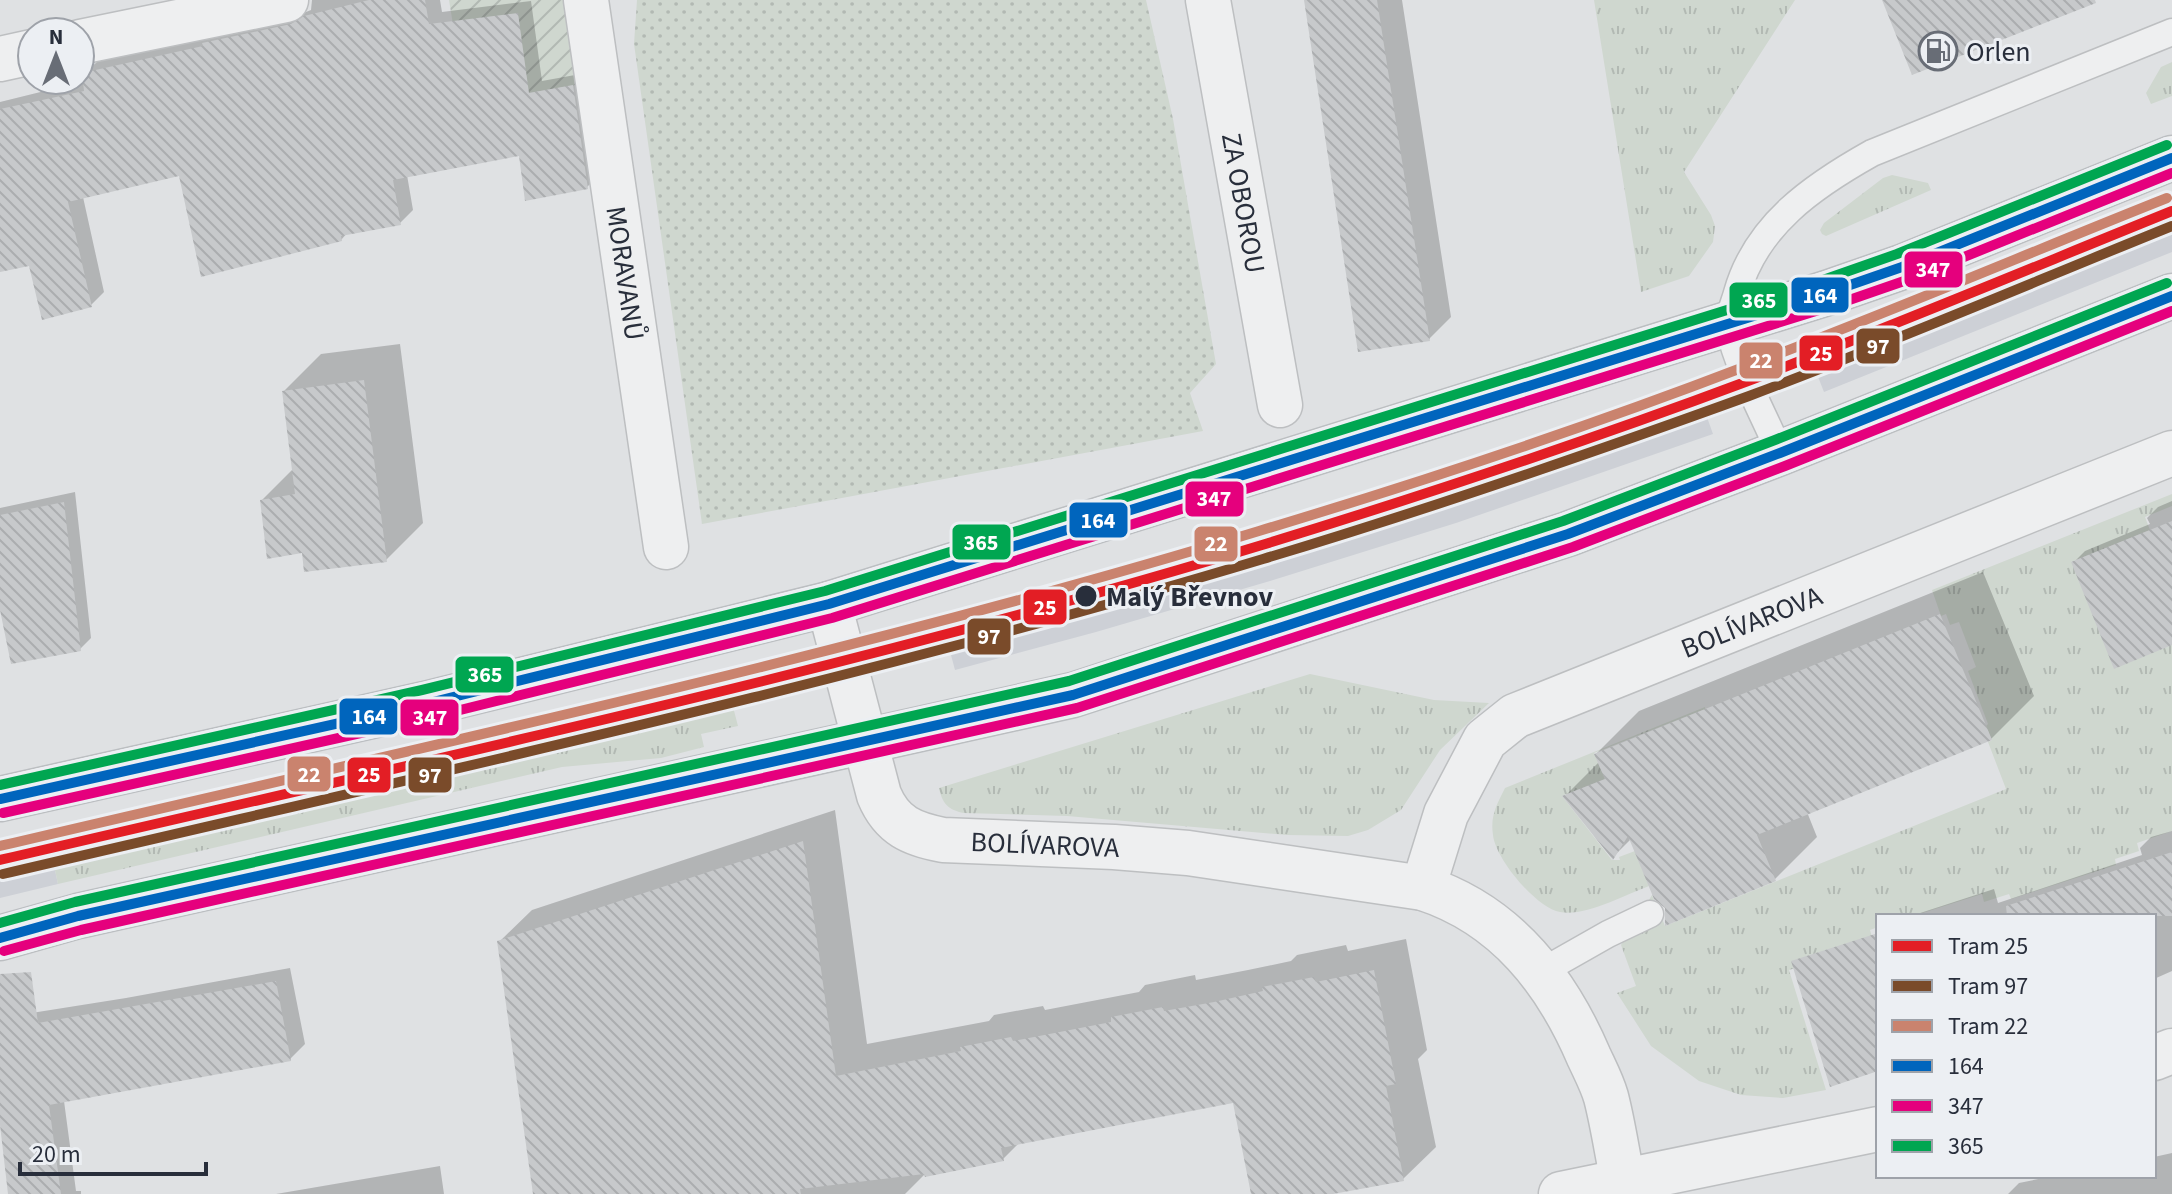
<svg xmlns="http://www.w3.org/2000/svg" width="2172" height="1194" font-family="'Source Sans 3',sans-serif">
	<style>
		.built { fill: #cdd0d6 }
		.grass { fill: url(#grass-tufts) }
		.park { fill: url(#park-dots) }
		.garden { fill: url(#garden-furrows) }
		.shadow { fill: #0003 }
		.building { fill: url(#building-back-hatch) }
		.lines { fill: none; stroke-linecap: round; stroke-linejoin: round }
		.lane-casing { stroke: #bdbfc1; stroke-width: 29 }
		.street-casing { stroke: #bdbfc1; stroke-width: 47 }
		.primary-casing { stroke: #bbbec1; stroke-width: 47 }
		.lane { stroke: #eeeff0; stroke-width: 26 }
		.street { stroke: #eeeff0; stroke-width: 44 }
		.primary { stroke: #f3f4f4; stroke-width: 44 }
		.bus-1-casing { stroke: #eceff3; stroke-width: 16 }
		.bus-2-casing { stroke: #eceff3; stroke-width: 16 }
		.bus-3-casing { stroke: #eceff3; stroke-width: 16 }
		.bus-1 { stroke: #0065bd; stroke-width: 10 }
		.bus-2 { stroke: #e5007d; stroke-width: 10 }
		.bus-3 { stroke: #00a651; stroke-width: 10 }
		.tram-1-casing { stroke: #eceff3; stroke-width: 16 }
		.tram-2-casing { stroke: #eceff3; stroke-width: 16 }
		.tram-3-casing { stroke: #eceff3; stroke-width: 16 }
		.tram-1 { stroke: #e31e25; stroke-width: 10 }
		.tram-2 { stroke: #7a4b2a; stroke-width: 10 }
		.tram-3 { stroke: #ca836e; stroke-width: 10 }
		.stop-dot { fill: #282e3b; stroke: #eceff3; stroke-width: 3 }
		.labels { text-anchor: middle; stroke-width: 6; stroke-linejoin: round; paint-order: stroke }
		.poi-label { font-size: 28px; fill: #282e3b; stroke: #eceff3; text-anchor: start }
		.street-label { font-size: 28px; fill: #282e3b; stroke: #eceff3 }
		.stop-label { font-size: 28px; font-weight: bold; fill: #282e3b; stroke: #eceff3; text-anchor: start }
		.line-badge { stroke: #eceff3; stroke-width: 3 }
		.badge-label { font-size: 22px; text-anchor: middle; font-weight: bold; fill: #fff }
	</style>
	<defs>
		<pattern id="grass-tufts" width="24" height="20" patternUnits="userSpaceOnUse" patternTransform="scale(2)"><rect width="24" height="20" fill="#cfd7cf"/><path d="M3 7l-1-3M5 7V3M7 7l1-3M15 17l-1-3M17 17v-4M19 17l1-3" fill="none" stroke="#b2b9b3"/></pattern>
		<pattern id="park-dots" width="8" height="8" patternUnits="userSpaceOnUse" patternTransform="scale(2)"><rect width="8" height="8" fill="#cfd7cf"/><path d="M2 2h.1M6 6h.1" fill="none" stroke="#b2b9b3" stroke-width="1.8" stroke-linecap="round"/></pattern>
		<pattern id="garden-furrows" width="10" height="10" patternUnits="userSpaceOnUse" patternTransform="scale(2)"><rect width="10" height="10" fill="#cfd7cf"/><path d="M-1 1l2-2M0 10L10 0M9 11l2-2" fill="none" stroke="#b2b9b3"/></pattern>
		<pattern id="building-back-hatch" width="6" height="6" patternUnits="userSpaceOnUse" patternTransform="scale(2)"><rect width="6" height="6" fill="#c7c9cb"/><path d="M-1 5l2 2M0 0l6 6M5-1l2 2" fill="none" stroke="#abadaf"/></pattern>
	</defs>
	<rect width="100%" height="100%" fill="#dfe1e3"/>
	<path class="built" d="M 2172,200 L 2172,252 L 1824,392 L 1802,336 L 1962,285 Z
		M 1697,389 L 1713,434 L 1456,523 L 1270,581 L 1096,632 L 955,670 L 943,625 L 1084,588 L 1253,538 L 1432,481 Z
		M 48,838 L 58,884 L 0,898 L 0,849 Z"/>
	<path class="grass" d="M 1594,0 L 1795,0 L 1684,172 L 1711,215 L 1715,226 L 1713,242 L 1689,276 L 1641,292 Z
		M 2172,62 L 2172,96 L 2151,104 L 2146,93 L 2161,67 Z
		M 1892,175 L 1928,183 L 1931,190 L 1826,236 L 1822,234 L 1820,230 L 1824,223 L 1883,178 Z
		M 2172,494 L 2172,506 L 2145,517 L 2150,530 L 2071,562 L 2172,645 L 2172,831 L 2137,843 L 2139,851 L 2115,859 L 2116,865 L 2011,899 L 2009,894 L 1984,902 L 1982,894 L 1913,916 L 1878,916 L 1878,927 L 1870,930 L 1872,937 L 1850,951 L 1789,970 L 1826,1090 L 1783,1098 L 1741,1095 L 1699,1081 L 1651,1046 L 1617,993 L 1636,986 L 1621,945 L 1652,895 L 1665,926 L 2006,789 L 1988,742 L 1992,740 L 1986,726 L 1988,724 L 1968,671 L 1976,667 L 1959,622 L 1950,625 L 1946,614 L 1941,616 L 1932,590 Z
		M 1310,674 L 1434,700 L 1489,703 L 1440,750 L 1401,810 L 1368,830 L 1348,836 L 1287,835 L 1067,816 L 964,813 C 948,810 942,803 939,788 Z
		M 726,680 L 738,726 L 701,734 L 704,747 L 661,758 L 562,767 L 58,884 L 48,838 Z
		M 1705,707 L 1705,709 L 1594,753 L 1605,779 L 1562,796 L 1612,860 L 1620,860 L 1619,857 L 1635,851 L 1649,886 C 1625,895 1584,917 1560,912 C 1536,908 1495,858 1493,835 C 1490,816 1497,804 1505,788 Z"/>
	<path class="park" d="M 637,0 L 1146,0 L 1173,119 L 1216,364 L 1190,393 L 1203,431 L 702,524 L 634,44 Z"/>
	<path class="garden" d="M 449,0 L 568,0 L 581,84 L 466,104 Z"/>
	<path class="shadow" d="M 312,0 L 440,0 L 442,12 L 531,1 L 542,81 L 586,73 L 600,174 L 587,187 L 521,154 L 407,175 L 413,210 L 400,223 L 348,232 L 341,240 L 180,174 L 83,197 L 104,292 L 91,305 L 30,263 L 0,270 L 0,102 L 85,81 L 84,74 L 98,61 L 166,41 L 306,12 L 311,10 Z
		M 1305,0 L 1402,0 L 1451,317 L 1429,339 Z
		M 400,344 L 423,523 L 386,560 L 304,551 L 262,500 L 294,468 L 284,391 L 321,354 Z
		M 75,492 L 91,638 L 80,649 L 0,600 L 0,508 Z
		M 2172,501 L 2172,643 L 2074,562 L 2085,551 L 2150,524 L 2147,518 L 2158,507 Z
		M 1983,572 L 2034,696 L 1991,739 L 1807,812 L 1817,837 L 1774,880 L 1667,907 L 1631,839 L 1613,857 L 1565,796 L 1600,761 L 1596,754 L 1639,711 Z
		M 835,810 L 867,1044 L 989,1021 L 994,1015 L 1043,1006 L 1045,1010 L 1139,992 L 1145,985 L 1195,975 L 1196,980 L 1248,970 L 1291,961 L 1297,955 L 1346,945 L 1348,951 L 1406,939 L 1427,1050 L 1418,1059 L 1436,1147 L 1403,1179 L 1323,1194 L 1253,1194 L 1235,1101 L 1020,1142 L 1003,1159 L 924,1175 L 905,1194 L 535,1194 L 499,942 L 532,910 Z
		M 2172,831 L 2172,971 L 2154,979 L 2154,916 L 1911,916 L 1994,889 L 1998,903 L 2142,855 L 2140,848 L 2151,837 Z
		M 290,968 L 305,1044 L 290,1059 L 64,1101 L 76,1191 L 81,1191 L 81,1194 L 10,1194 L 0,1108 L 0,1018 L 126,998 Z
		M 2172,1153 L 2172,1194 L 2008,1194 L 2019,1183 L 2053,1176 L 2154,1176 L 2154,1157 Z
		M 440,1166 L 444,1194 L 276,1194 Z"/>
	<path class="building" d="M 369,0 L 425,0 L 429,24 L 518,13 L 529,93 L 573,85 L 588,189 L 525,201 L 519,156 L 393,180 L 401,225 L 341,236 L 342,241 L 201,277 L 179,176 L 68,202 L 92,307 L 42,320 L 29,266 L 0,272 L 0,109 L 84,91 L 82,73 L 203,46 L 202,43 L 291,24 L 304,16 Z
		M 1304,0 L 1377,0 L 1430,341 L 1358,352 Z
		M 1882,0 L 2095,0 L 2096,3 L 1912,75 Z
		M 364,380 L 387,562 L 304,572 L 302,553 L 267,559 L 260,500 L 295,494 L 282,391 Z
		M 64,502 L 81,651 L 11,664 L 0,610 L 0,515 Z
		M 2172,521 L 2172,645 L 2114,669 L 2071,562 Z
		M 1940,614 L 1992,740 L 1757,835 L 1776,881 L 1665,926 L 1665,908 L 1654,899 L 1628,836 L 1613,860 L 1562,796 L 1605,779 L 1594,754 Z
		M 803,841 L 836,1076 L 961,1051 L 960,1047 L 1011,1037 L 1013,1041 L 1111,1022 L 1111,1017 L 1163,1007 L 1164,1011 L 1214,1002 L 1263,991 L 1262,987 L 1314,977 L 1316,982 L 1374,970 L 1396,1084 L 1386,1086 L 1404,1181 L 1333,1194 L 1251,1194 L 1233,1103 L 1001,1148 L 1004,1161 L 925,1177 L 924,1174 L 800,1189 L 801,1194 L 533,1194 L 497,941 Z
		M 2172,852 L 2172,916 L 2007,916 L 2006,906 Z
		M 1878,933 L 1878,1071 L 1830,1087 L 1791,961 Z
		M 31,972 L 38,1023 L 276,981 L 291,1061 L 49,1105 L 61,1194 L 8,1194 L 0,1125 L 0,974 Z"/>
	<g class="lines">
		<defs>
			<path id="lane" d="M 1780,453 C 1763,413 1739,371 1729,329 C 1727,319 1734,304 1737,293 C 1756,225 1813,186 1872,153 L 2172,32
				M 1541,972 L 1608,934 L 1650,914"/>
			<g id="street">
				<path id="s1" d="M 586,0 L 666,547"/>
				<path id="s2" d="M 1208,0 L 1280,405"/>
				<path d="M 80,42 L 286,0"/>
				<path d="M 0,59 L 32,52"/>
				<path id="s3" d="M 829,604 L 879,795 C 892,826 912,834 943,840 L 1114,847 L 1188,853 L 1423,888 C 1506,915 1556,980 1589,1057 C 1595,1070 1602,1083 1606,1097 C 1613,1124 1617,1153 1623,1181"/>
				<path id="s4" d="M 1423,888 L 1446,814 L 1485,740 L 1515,716 L 2172,453"/>
				<path d="M 2154,1058 L 2172,1051"/>
				<path d="M 1561,1194 L 1878,1129"/>
			</g>
			<path id="primary" d="M 0,799 L 425,704 L 829,604 L 1827,293 L 1902,267 L 2172,158
				M 0,938 L 78,916 L 1073,695 L 1568,534 L 1780,453 L 2172,296"/>
		</defs>
		<use href="#lane" class="lane-casing"/>
		<use href="#street" class="street-casing"/>
		<use href="#primary" class="primary-casing"/>
		<use href="#lane" class="lane"/>
		<use href="#street" class="street"/>
		<use href="#primary" class="primary"/>
		<defs>
			<path id="bus-1" d="M 0,799 L 425,704 L 829,604 L 1827,293 L 1902,267 L 2172,158
				M 0,938 L 78,916 L 1073,695 L 1568,534 L 1780,453 L 2172,296"/>
			<path id="bus-2" d="M 3,813 L 428,718 L 832,618 L 1832,306 L 1907,280 L 2172,173
				M 4,951 L 81,930 L 1077,708 L 1573,547 L 1785,466 L 2172,311"/>
			<path id="bus-3" d="M 0,785 L 422,690 L 825,591 L 1823,280 L 1897,254 L 2167,145
				M 0,923 L 75,902 L 1069,681 L 1563,521 L 1775,440 L 2167,283"/>
		</defs>
		<use href="#bus-1" class="bus-1-casing"/>
		<use href="#bus-2" class="bus-2-casing"/>
		<use href="#bus-3" class="bus-3-casing"/>
		<use href="#bus-1" class="bus-1"/>
		<use href="#bus-2" class="bus-2"/>
		<use href="#bus-3" class="bus-3"/>
		<defs>
			<path id="tram-1" d="M 0,860 C 422,761 847,671 1262,545 C 1425,495 1588,441 1748,381 C 1891,327 2031,268 2172,211"/>
			<path id="tram-2" d="M 3,874 C 425,775 848,684 1263,559 C 1427,510 1589,454 1749,396 C 1891,343 2031,283 2172,226"/>
			<path id="tram-3" d="M 0,846 C 421,747 845,657 1259,531 C 1422,482 1585,428 1744,367 C 1886,314 2026,254 2167,198"/>
		</defs>
		<use href="#tram-1" class="tram-1-casing"/>
		<use href="#tram-2" class="tram-2-casing"/>
		<use href="#tram-3" class="tram-3-casing"/>
		<use href="#tram-1" class="tram-1"/>
		<use href="#tram-2" class="tram-2"/>
		<use href="#tram-3" class="tram-3"/>
	</g>
	<defs>
		<symbol id="fuel-ring" viewBox="-11 -11 22 22"><circle r="9.5" fill="#eceff3" stroke="#686d76" stroke-width="1.5"/><path d="M-5.5-6h7V0h2V4h1.3V-2.5L3-4.5l.8-.8L6-3V5H2.5V1h-1V6h-7ZM-4.2-4.7v3.2H.2V-4.7Z" fill="#686d76"/></symbol>
	</defs>
	<g fill-rule="evenodd">
		<use href="#fuel-ring" x="1916" y="29" width="44" height="44"/>
	</g>
	<circle class="stop-dot" cx="1086" cy="596" r="12"/>
	<g class="labels">
		<g class="poi-label">
			<text x="1966" y="61">Orlen</text>
		</g>
		<g class="street-label">
			<text dy="10" stroke="none"><textPath href="#s2" startOffset="206">ZA OBOROU</textPath></text>
			<text dy="10" stroke="none"><textPath href="#s1" startOffset="276">MORAVANŮ</textPath></text>
			<text dy="10" stroke="none"><textPath href="#s4" startOffset="454">BOLÍVAROVA</textPath></text>
			<text dy="10" stroke="none"><textPath href="#s3" startOffset="382">BOLÍVAROVA</textPath></text>
		</g>
		<g class="stop-label">
			<text x="1106" y="606">Malý Břevnov</text>
		</g>
	</g>
	<g class="line-badge">
		<rect x="1903" y="250" width="61" height="39" rx="8" fill="#e5007d"/>
		<rect x="1790" y="276" width="60" height="38" rx="8" fill="#0065bd"/>
		<rect x="1728" y="281" width="61" height="38" rx="8" fill="#00a651"/>
		<rect x="1855" y="327" width="46" height="38" rx="8" fill="#7a4b2a"/>
		<rect x="1798" y="334" width="46" height="38" rx="8" fill="#e31e25"/>
		<rect x="1738" y="341" width="46" height="39" rx="8" fill="#ca836e"/>
		<rect x="1184" y="480" width="61" height="38" rx="8" fill="#e5007d"/>
		<rect x="1068" y="501" width="61" height="38" rx="8" fill="#0065bd"/>
		<rect x="951" y="523" width="61" height="38" rx="8" fill="#00a651"/>
		<rect x="1193" y="525" width="46" height="38" rx="8" fill="#ca836e"/>
		<rect x="1022" y="588" width="46" height="38" rx="8" fill="#e31e25"/>
		<rect x="966" y="617" width="46" height="39" rx="8" fill="#7a4b2a"/>
		<rect x="454" y="655" width="61" height="39" rx="8" fill="#00a651"/>
		<rect x="338" y="697" width="61" height="39" rx="8" fill="#0065bd"/>
		<rect x="399" y="698" width="61" height="39" rx="8" fill="#e5007d"/>
		<rect x="286" y="755" width="46" height="38" rx="8" fill="#ca836e"/>
		<rect x="346" y="756" width="46" height="38" rx="8" fill="#e31e25"/>
		<rect x="407" y="756" width="46" height="38" rx="8" fill="#7a4b2a"/>
	</g>
	<g class="badge-label">
		<text x="1933" y="277">347</text>
		<text x="1820" y="303">164</text>
		<text x="1759" y="308">365</text>
		<text x="1878" y="354">97</text>
		<text x="1821" y="361">25</text>
		<text x="1761" y="368">22</text>
		<text x="1214" y="506">347</text>
		<text x="1098" y="528">164</text>
		<text x="981" y="550">365</text>
		<text x="1216" y="551">22</text>
		<text x="1045" y="615">25</text>
		<text x="989" y="644">97</text>
		<text x="485" y="682">365</text>
		<text x="369" y="724">164</text>
		<text x="430" y="725">347</text>
		<text x="309" y="782">22</text>
		<text x="369" y="782">25</text>
		<text x="430" y="783">97</text>
	</g>
	<rect x="1876" y="914" width="280" height="264" fill="#eceff3" stroke="#9ea2a9" stroke-width="2"/>
	<rect x="1892" y="940" width="40" height="12" fill="#e31e25" stroke="#9ea2a9" stroke-width="2"/>
	<text x="1948" y="954" font-size="24" fill="#282e3b">Tram 25</text>
	<rect x="1892" y="980" width="40" height="12" fill="#7a4b2a" stroke="#9ea2a9" stroke-width="2"/>
	<text x="1948" y="994" font-size="24" fill="#282e3b">Tram 97</text>
	<rect x="1892" y="1020" width="40" height="12" fill="#ca836e" stroke="#9ea2a9" stroke-width="2"/>
	<text x="1948" y="1034" font-size="24" fill="#282e3b">Tram 22</text>
	<rect x="1892" y="1060" width="40" height="12" fill="#0065bd" stroke="#9ea2a9" stroke-width="2"/>
	<text x="1948" y="1074" font-size="24" fill="#282e3b">164</text>
	<rect x="1892" y="1100" width="40" height="12" fill="#e5007d" stroke="#9ea2a9" stroke-width="2"/>
	<text x="1948" y="1114" font-size="24" fill="#282e3b">347</text>
	<rect x="1892" y="1140" width="40" height="12" fill="#00a651" stroke="#9ea2a9" stroke-width="2"/>
	<text x="1948" y="1154" font-size="24" fill="#282e3b">365</text>
	<g transform="translate(56 56)"><circle r="38" fill="#eceff3" stroke="#9ea2a9" stroke-width="2"/>
	<path d="M0-6L14 30L0 20L-14 30Z" fill="#686d76"/>
	<text y="-12" font-size="22" font-weight="bold" text-anchor="middle" fill="#282e3b">N</text>
	</g>
	<path d="M20 1162v12h186v-12" fill="none" stroke="#282e3b" stroke-width="4"/>
	<text x="32" y="1162" font-size="24" fill="#282e3b" stroke="#eceff3" stroke-width="6" paint-order="stroke">20 m</text>
</svg>
